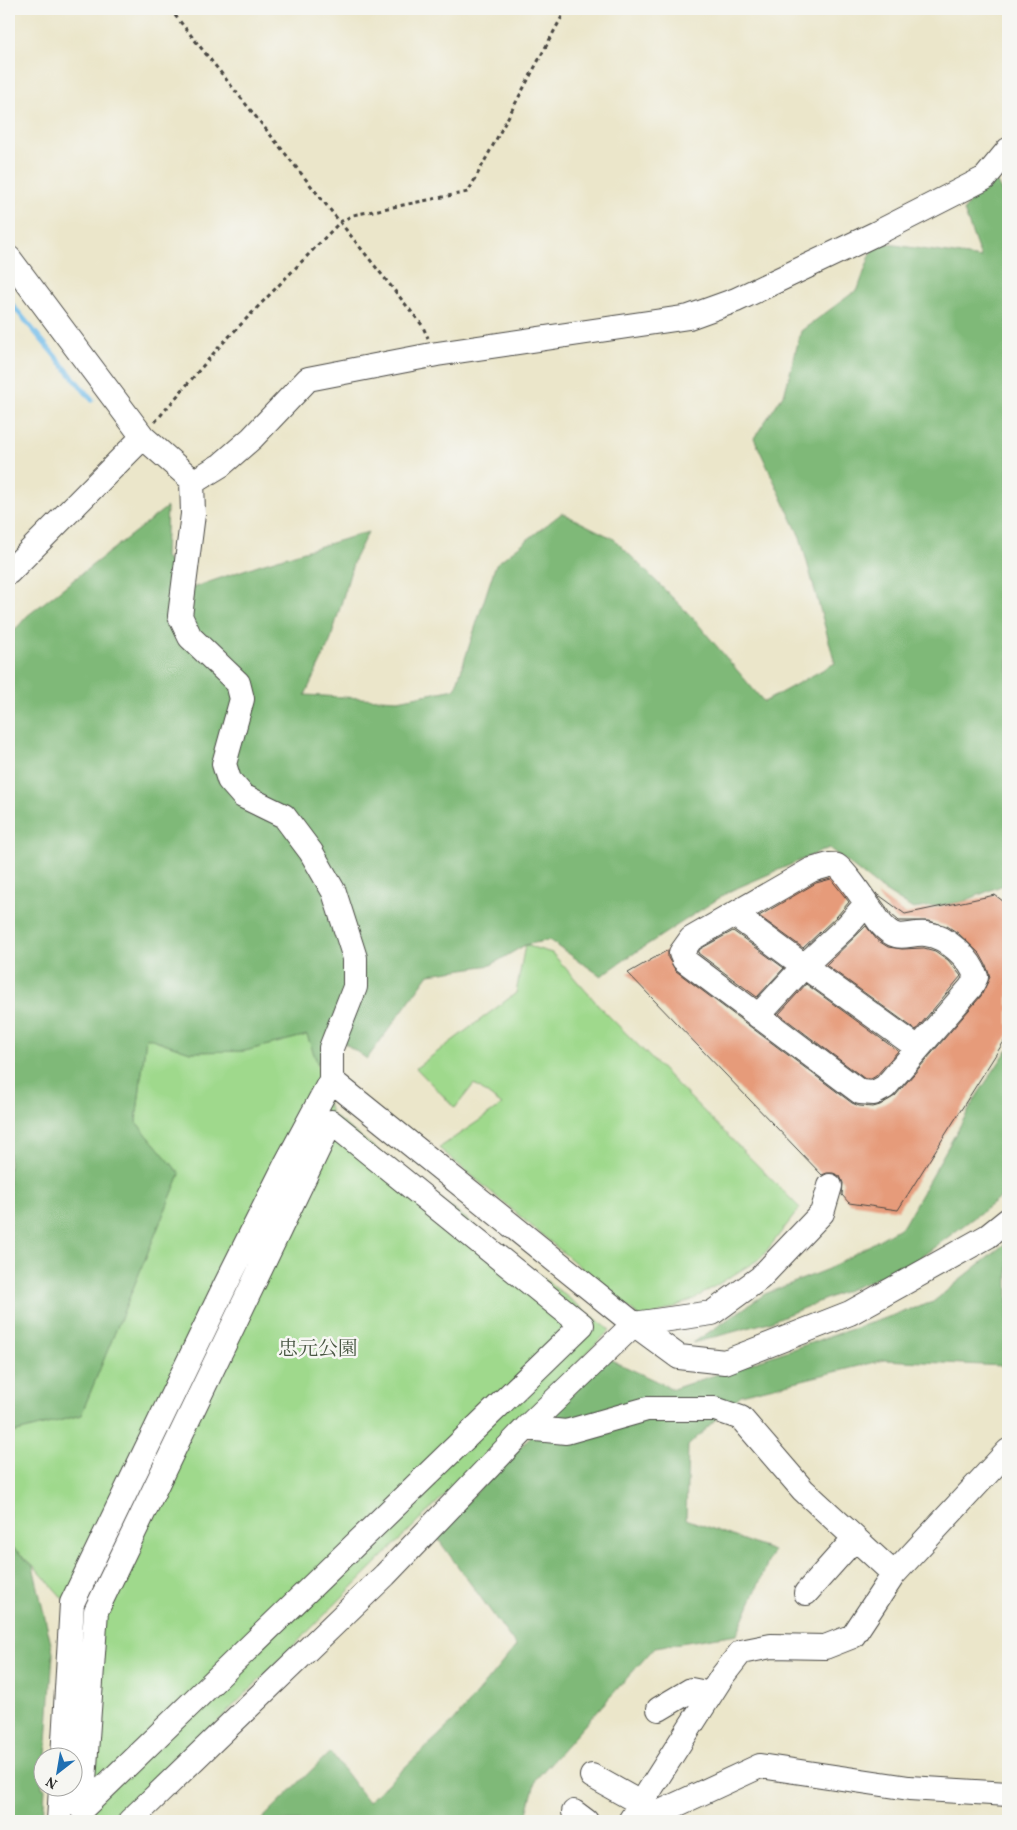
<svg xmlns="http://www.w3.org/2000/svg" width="1017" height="1830" font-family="Vollkorn,'Noto Serif JP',serif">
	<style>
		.green { fill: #9fd98c; stroke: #65825c }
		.forest { fill: #7fb978; stroke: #557252 }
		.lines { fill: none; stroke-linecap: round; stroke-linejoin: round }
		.stream { stroke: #70bcea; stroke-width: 5 }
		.building { fill: #e69b7a }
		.minor-casing { stroke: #484743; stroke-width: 26 }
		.path { stroke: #484743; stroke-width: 3; stroke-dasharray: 4 4; stroke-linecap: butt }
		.minor { stroke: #fff; stroke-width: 24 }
		.labels { text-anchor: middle; stroke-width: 5; stroke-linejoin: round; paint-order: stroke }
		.park-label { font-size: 20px; fill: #485643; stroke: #f6f6f2 }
	</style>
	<rect width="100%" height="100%" fill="#f6f6f2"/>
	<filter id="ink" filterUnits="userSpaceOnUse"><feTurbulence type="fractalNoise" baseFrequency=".02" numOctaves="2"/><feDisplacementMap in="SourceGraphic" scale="10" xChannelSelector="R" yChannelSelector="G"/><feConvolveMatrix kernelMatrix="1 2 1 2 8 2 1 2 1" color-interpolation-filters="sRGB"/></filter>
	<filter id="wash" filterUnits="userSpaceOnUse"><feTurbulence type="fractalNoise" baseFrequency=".0096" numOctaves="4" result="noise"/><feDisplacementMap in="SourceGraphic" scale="20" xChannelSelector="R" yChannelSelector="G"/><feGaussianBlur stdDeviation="1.12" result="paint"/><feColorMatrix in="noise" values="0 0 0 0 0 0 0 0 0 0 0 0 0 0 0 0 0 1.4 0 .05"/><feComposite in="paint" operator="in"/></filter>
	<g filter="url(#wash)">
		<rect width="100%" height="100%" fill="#ebe6ca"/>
		<path class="green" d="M 525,945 L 552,953 L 602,1009 L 800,1208 L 761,1258 L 694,1299 L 643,1320 L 439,1148 L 502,1105 L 474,1084 L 455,1108 L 416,1068 L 516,993 Z
			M 307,1035 L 318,1065 L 331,1114 L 610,1330 L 118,1821 L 70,1821 L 82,1620 L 34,1566 L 9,1544 L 9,1434 L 81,1415 L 180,1174 L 136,1122 L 146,1037 L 190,1052 L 245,1051 Z"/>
		<path class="forest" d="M 989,166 L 1008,205 L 1008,883 L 962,902 L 913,909 L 877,886 L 829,848 L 730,891 L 636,952 L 601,976 L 549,940 L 525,945 L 491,965 L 429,974 L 367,1059 L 333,1035 L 318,1065 L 307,1035 L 245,1051 L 190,1052 L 146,1037 L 136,1122 L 180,1174 L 81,1415 L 9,1434 L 9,637 L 27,616 L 167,507 L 165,557 L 192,588 L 261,564 L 368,532 L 354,560 L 330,642 L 305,695 L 398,700 L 455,689 L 496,564 L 562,513 L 614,539 L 692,617 L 764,702 L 835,663 L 800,537 L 754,438 L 785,392 L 801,331 L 858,289 L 875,242 L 981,258 L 964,211 Z
			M 1008,1049 L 1008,1192 L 912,1264 L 769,1322 L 693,1343 L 765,1294 L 828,1269 L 903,1226 L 978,1094 Z
			M 1008,1241 L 1008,1355 L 1003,1366 L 884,1360 L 741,1395 L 688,1446 L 686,1519 L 773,1551 L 737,1634 L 655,1647 L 536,1779 L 525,1821 L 260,1821 L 330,1752 L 368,1802 L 454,1721 L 516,1646 L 435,1535 L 607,1358 L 673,1389 L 933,1302 Z
			M 9,1544 L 33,1566 L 53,1653 L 46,1757 L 42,1758 L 42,1788 L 45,1788 L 43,1821 L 9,1821 Z"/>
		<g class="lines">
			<path class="stream" d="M 9,301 L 92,400"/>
		</g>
		<g id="blocks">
			<path class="building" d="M 831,879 L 849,902 L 837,916 L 803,948 L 759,916 L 816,883 Z
				M 876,893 L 905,914 L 995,895 L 1008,905 L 1008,1035 L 898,1210 L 849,1203 L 842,1195 L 843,1183 L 840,1176 L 833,1173 L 827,1173 L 822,1175 L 628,973 L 668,950 L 668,958 L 676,971 L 852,1103 L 859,1106 L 873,1107 L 880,1105 L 895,1096 L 981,996 L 990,977 L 986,965 L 980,954 L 958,933 L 947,926 L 929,921 L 899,921 L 892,915 Z
				M 866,926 L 877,940 L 888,947 L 902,949 L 924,948 L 935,951 L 948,960 L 961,976 L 916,1030 L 826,965 Z
				M 733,931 L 784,968 L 757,997 L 698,953 L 700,949 Z
				M 806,984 L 898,1051 L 876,1076 L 871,1079 L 865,1079 L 779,1014 Z"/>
		</g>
	</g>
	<g filter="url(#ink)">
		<use href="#blocks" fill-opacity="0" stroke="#484743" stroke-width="1"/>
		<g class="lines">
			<defs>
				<path id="minor" d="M 9,258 L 143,437 L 192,480 L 193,514 L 180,616 L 190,637 L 238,683 L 242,699 L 224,764 L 229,780 L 243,796 L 284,816 L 311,852 L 334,892 L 355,958 L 355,987 L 331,1048 L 331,1080 L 286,1164 L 225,1286 L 72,1603 L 63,1758
					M 192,480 L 198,479 L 221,465 L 252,438 L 308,379 L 437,354 L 689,317 L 736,300 L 877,233 L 985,178 L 1008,150
					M 9,572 L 143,437
					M 829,865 C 832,865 835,865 837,866 C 846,871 872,912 881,924 C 898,944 907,932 926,934 C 946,936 971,959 976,977 L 971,987 L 885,1087 L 874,1093 L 860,1092 L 684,960 L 681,953 L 691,939 L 811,870 Z
					M 735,915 L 804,966 L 918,1048
					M 758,1016 L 804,966 L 847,926 L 866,904
					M 331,1080 L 634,1324 L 679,1357 L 725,1362 L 850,1313 L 988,1236 L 1008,1220
					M 331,1122 L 582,1325 L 82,1809 L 96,1611 Z
					M 526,1428 L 566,1432 L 647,1409 L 715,1409 L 741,1418 L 803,1490 L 894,1574
					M 806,1593 L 855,1538
					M 659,1709 L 691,1690 L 711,1694
					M 592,1776 L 642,1804
					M 574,1812 L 586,1821
					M 59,1821 L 61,1788
					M 130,1821 L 385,1575 L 526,1428 L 634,1324 L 712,1313 L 760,1278 L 822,1213 L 830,1186
					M 630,1821 L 723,1675 L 741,1652 L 771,1646 L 825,1647 L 853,1636 L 894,1574 L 1008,1451
					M 641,1821 L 760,1766 L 909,1788 L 1008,1794"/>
			</defs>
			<use href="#minor" class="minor-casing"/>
			<path class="path" d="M 170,9 L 422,325 L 428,338
				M 155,422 L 219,347 L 340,222 L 353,215 L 468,192 L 566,9"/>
			<use href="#minor" class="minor"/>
		</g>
	</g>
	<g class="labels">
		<g class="park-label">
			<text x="318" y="1355">忠元公園</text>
		</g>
	</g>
	<rect width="1017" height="1830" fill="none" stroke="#f6f6f2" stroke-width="30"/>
	<g transform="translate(58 1772) rotate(211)"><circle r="24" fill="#f6f6f2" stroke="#a5a5a2"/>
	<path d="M0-4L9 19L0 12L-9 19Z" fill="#1f6fb2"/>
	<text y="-8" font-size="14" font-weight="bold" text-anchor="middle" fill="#2b2b2b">N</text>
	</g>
</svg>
